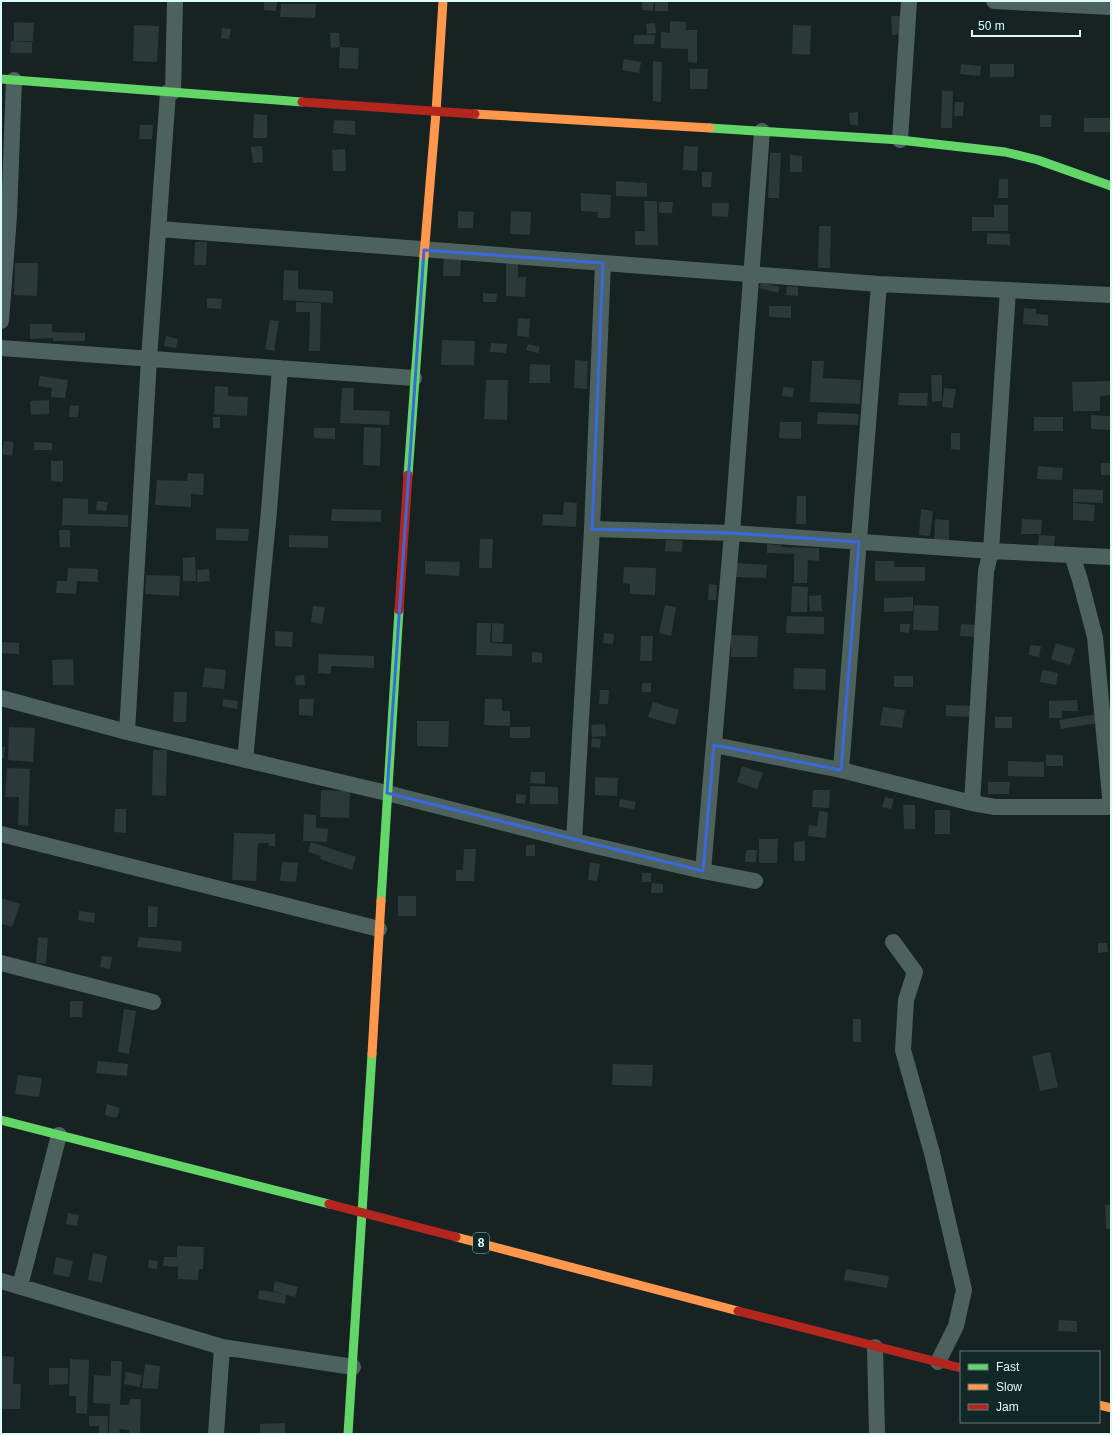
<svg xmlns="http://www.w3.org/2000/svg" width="1112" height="1435" font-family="Helvetica,sans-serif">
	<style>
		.building { fill: #2c3939 }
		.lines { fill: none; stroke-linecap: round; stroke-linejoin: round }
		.street { stroke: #4d625e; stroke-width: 16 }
		.fast { stroke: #63d668; stroke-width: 9 }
		.slow { stroke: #ff974d; stroke-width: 9 }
		.jam { stroke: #b3261e; stroke-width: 9 }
		.marked { fill: none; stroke: #3a68dd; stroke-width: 3; stroke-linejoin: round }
		.labels { text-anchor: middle; stroke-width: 3; stroke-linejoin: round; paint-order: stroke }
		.shield { fill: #122727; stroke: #9fbcba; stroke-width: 1 }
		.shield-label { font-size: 12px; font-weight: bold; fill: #dbfcf9 }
	</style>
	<rect width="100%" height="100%" fill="#172222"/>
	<path class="building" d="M 264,1 L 277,1 L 276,11 L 264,10 Z
		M 642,1 L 654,1 L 653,11 L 642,10 Z
		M 655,1 L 668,1 L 668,11 L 655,11 Z
		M 281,4 L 316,4 L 315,18 L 280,17 Z
		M 891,16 L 903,16 L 904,34 L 892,35 Z
		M 670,21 L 686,22 L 686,30 L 697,30 L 697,63 L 688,62 L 688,49 L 661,48 L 661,32 L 670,33 Z
		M 14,22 L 34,23 L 33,41 L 14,41 Z
		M 655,23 L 656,33 L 647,34 L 646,24 Z
		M 134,25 L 159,26 L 157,62 L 133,61 Z
		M 793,25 L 811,26 L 810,55 L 792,54 Z
		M 222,28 L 231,29 L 229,39 L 221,38 Z
		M 330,33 L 339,33 L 340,47 L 359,48 L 358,69 L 339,68 L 340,47 L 331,48 Z
		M 634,35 L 655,35 L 654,44 L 634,44 Z
		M 11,41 L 32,42 L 32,53 L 10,53 Z
		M 624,59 L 641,62 L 639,73 L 622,70 Z
		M 653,61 L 662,62 L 661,102 L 653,101 Z
		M 961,64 L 981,66 L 980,76 L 960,74 Z
		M 990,64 L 1014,64 L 1014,77 L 990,77 Z
		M 690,69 L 708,69 L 707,89 L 690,89 Z
		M 942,91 L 953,91 L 952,128 L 941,128 Z
		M 955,102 L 964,102 L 963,116 L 954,116 Z
		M 858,112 L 858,125 L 850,125 L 849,113 Z
		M 254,114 L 267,115 L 267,138 L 253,138 Z
		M 1040,115 L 1052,115 L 1051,127 L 1040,127 Z
		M 1084,118 L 1111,118 L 1111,132 L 1084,132 Z
		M 334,120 L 355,121 L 355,135 L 333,133 Z
		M 140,125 L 153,125 L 152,139 L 139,139 Z
		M 262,146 L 263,162 L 253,163 L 251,147 Z
		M 684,146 L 698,147 L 697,171 L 683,170 Z
		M 345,149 L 346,171 L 333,171 L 332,150 Z
		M 770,153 L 781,153 L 779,198 L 768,198 Z
		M 790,155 L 802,156 L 802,172 L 790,172 Z
		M 702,172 L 712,172 L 711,187 L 702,187 Z
		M 999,179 L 1008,179 L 1008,198 L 998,198 Z
		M 616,181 L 647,183 L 647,197 L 616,196 Z
		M 581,193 L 611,195 L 610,218 L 597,218 L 598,212 L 581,211 Z
		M 644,201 L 657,201 L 658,245 L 635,245 L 635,231 L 645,231 Z
		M 659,202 L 673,202 L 672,213 L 659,213 Z
		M 712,203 L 729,203 L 728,217 L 712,216 Z
		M 994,205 L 1008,205 L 1008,231 L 972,231 L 972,217 L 994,217 Z
		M 458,211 L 474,212 L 473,228 L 458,228 Z
		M 511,211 L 531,212 L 530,235 L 510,234 Z
		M 819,226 L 831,226 L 830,268 L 818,268 Z
		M 987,233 L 1010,234 L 1010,245 L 987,244 Z
		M 195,242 L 207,242 L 206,265 L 194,265 Z
		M 444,258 L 461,259 L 460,276 L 443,276 Z
		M 15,263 L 38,263 L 37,296 L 14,295 Z
		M 506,263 L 518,264 L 518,277 L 526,277 L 525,297 L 506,296 Z
		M 284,270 L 298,271 L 298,289 L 333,291 L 333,303 L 283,300 Z
		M 761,282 L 780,287 L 778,293 L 759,288 Z
		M 787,286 L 798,287 L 798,296 L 786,295 Z
		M 483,293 L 497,294 L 496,302 L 483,302 Z
		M 207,298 L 222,299 L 221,309 L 207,308 Z
		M 296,302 L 321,303 L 320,351 L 309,351 L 310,312 L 296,312 Z
		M 769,306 L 791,306 L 791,318 L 769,317 Z
		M 1024,308 L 1036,309 L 1036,314 L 1048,315 L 1048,326 L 1023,324 Z
		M 518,318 L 530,319 L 529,337 L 517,336 Z
		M 270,320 L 279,321 L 274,351 L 265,349 Z
		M 30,324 L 52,324 L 52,332 L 85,333 L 85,341 L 53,341 L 53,338 L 30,339 Z
		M 166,336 L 178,339 L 176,348 L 164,346 Z
		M 442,340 L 475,341 L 474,365 L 441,365 Z
		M 491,343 L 507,344 L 506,353 L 490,352 Z
		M 528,344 L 540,347 L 538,353 L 526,350 Z
		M 575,360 L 588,361 L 587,389 L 574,388 Z
		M 812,361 L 824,361 L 823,378 L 861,380 L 860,404 L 810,402 Z
		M 530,364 L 550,365 L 550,383 L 529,383 Z
		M 931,375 L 942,375 L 942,401 L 932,402 Z
		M 40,376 L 68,380 L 65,398 L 51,397 L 52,388 L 38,386 Z
		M 486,380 L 508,380 L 507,420 L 484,419 Z
		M 1111,381 L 1111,395 L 1100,396 L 1100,411 L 1073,411 L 1072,382 Z
		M 215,386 L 228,387 L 228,396 L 248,397 L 247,416 L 214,414 Z
		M 783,387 L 794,388 L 793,397 L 782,396 Z
		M 342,388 L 354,388 L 353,410 L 390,411 L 389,425 L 340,423 Z
		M 944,388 L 956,389 L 953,408 L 942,407 Z
		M 899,393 L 928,393 L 927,406 L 898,405 Z
		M 49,400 L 49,414 L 31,415 L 30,401 Z
		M 70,405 L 79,406 L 78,417 L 69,417 Z
		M 818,412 L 859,414 L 858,425 L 817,424 Z
		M 1091,415 L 1111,416 L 1111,430 L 1091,429 Z
		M 213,417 L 220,417 L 220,428 L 213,428 Z
		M 1034,417 L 1063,417 L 1063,431 L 1034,431 Z
		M 780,422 L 801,422 L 801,439 L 779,438 Z
		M 364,427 L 381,428 L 380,466 L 363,465 Z
		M 314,428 L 335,428 L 335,439 L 314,438 Z
		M 951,433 L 960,433 L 960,450 L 951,449 Z
		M 4,441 L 14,442 L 12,456 L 2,454 Z
		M 34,442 L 52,443 L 52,450 L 34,450 Z
		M 51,461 L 63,461 L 63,482 L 51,481 Z
		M 1101,463 L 1111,463 L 1111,475 L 1101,475 Z
		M 1038,466 L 1063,468 L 1062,480 L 1037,479 Z
		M 188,473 L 204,474 L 203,495 L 191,494 L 191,507 L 155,505 L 157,480 L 187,481 Z
		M 1073,489 L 1103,490 L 1103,503 L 1073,502 Z
		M 797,496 L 806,496 L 806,524 L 796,524 Z
		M 63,498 L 88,499 L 88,514 L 128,515 L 128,527 L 62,525 Z
		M 97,501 L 108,502 L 106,511 L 96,510 Z
		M 564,502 L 577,503 L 576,527 L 542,525 L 543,514 L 563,515 Z
		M 1073,503 L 1095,505 L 1094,521 L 1073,520 Z
		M 332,509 L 381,510 L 381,522 L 331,521 Z
		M 921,509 L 933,511 L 930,536 L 919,535 Z
		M 935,519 L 949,520 L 949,546 L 934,545 Z
		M 1022,519 L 1042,520 L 1041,534 L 1021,534 Z
		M 216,528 L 249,529 L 248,541 L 216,540 Z
		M 59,530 L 70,530 L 70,547 L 60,547 Z
		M 289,535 L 328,536 L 328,548 L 289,547 Z
		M 1039,535 L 1055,536 L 1054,547 L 1038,546 Z
		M 480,539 L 493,539 L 492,568 L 479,568 Z
		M 666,540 L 683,541 L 682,552 L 665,551 Z
		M 767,544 L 781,545 L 781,547 L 819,548 L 819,561 L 808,560 L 807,583 L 794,583 L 794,554 L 767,553 Z
		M 195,557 L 196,581 L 183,581 L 183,558 Z
		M 425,561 L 460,562 L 459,576 L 425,574 Z
		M 875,561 L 894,561 L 894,567 L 925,567 L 925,581 L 875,581 Z
		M 737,563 L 767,565 L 766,578 L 736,577 Z
		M 624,567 L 656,568 L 655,595 L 630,594 L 630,584 L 623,583 Z
		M 68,568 L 98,569 L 98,582 L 77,581 L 76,594 L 56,593 L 57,581 L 67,581 Z
		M 209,569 L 210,581 L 197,582 L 197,570 Z
		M 146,575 L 180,576 L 179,596 L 145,594 Z
		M 709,584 L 717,585 L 716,600 L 708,600 Z
		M 792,586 L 808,587 L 807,612 L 791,612 Z
		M 821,595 L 822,611 L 810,611 L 809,596 Z
		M 913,597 L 913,611 L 884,612 L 884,598 Z
		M 665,605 L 676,607 L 671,636 L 659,633 Z
		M 914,605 L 939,606 L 938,631 L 913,630 Z
		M 313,606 L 325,607 L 322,624 L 311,622 Z
		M 787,616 L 824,617 L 824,634 L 786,633 Z
		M 477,623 L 491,623 L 490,643 L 512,644 L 512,656 L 476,655 Z
		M 492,623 L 504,624 L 503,642 L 492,642 Z
		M 900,624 L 910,624 L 909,633 L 900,632 Z
		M 961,624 L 979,625 L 978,637 L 960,636 Z
		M 275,631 L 293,632 L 292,647 L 275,646 Z
		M 604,633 L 614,634 L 613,644 L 603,643 Z
		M 731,635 L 758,636 L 757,657 L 731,657 Z
		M 641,636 L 653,636 L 652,661 L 640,661 Z
		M 1,642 L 19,643 L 19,654 L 1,653 Z
		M 1056,643 L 1075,649 L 1070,665 L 1051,659 Z
		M 1030,645 L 1041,646 L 1039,657 L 1029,655 Z
		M 532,652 L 542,653 L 542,663 L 532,662 Z
		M 319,654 L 374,656 L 374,668 L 331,666 L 331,674 L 318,673 Z
		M 73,659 L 74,685 L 53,685 L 52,660 Z
		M 205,668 L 226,670 L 224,689 L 202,687 Z
		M 794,668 L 826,669 L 825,690 L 793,689 Z
		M 1042,670 L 1058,673 L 1056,685 L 1040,682 Z
		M 304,675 L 305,685 L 296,685 L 295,676 Z
		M 894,676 L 913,676 L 913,687 L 894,687 Z
		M 642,683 L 651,683 L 651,692 L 642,692 Z
		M 600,690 L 609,690 L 608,704 L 599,704 Z
		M 174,692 L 187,692 L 186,722 L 173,722 Z
		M 223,699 L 238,701 L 237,709 L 222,706 Z
		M 299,699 L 314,699 L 313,716 L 299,715 Z
		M 485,699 L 502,699 L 502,711 L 510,711 L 510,726 L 484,725 Z
		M 1077,700 L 1078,711 L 1062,711 L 1062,718 L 1049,718 L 1049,701 Z
		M 653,702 L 679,710 L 675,725 L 648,717 Z
		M 946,705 L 974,706 L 973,717 L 946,716 Z
		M 883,707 L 905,710 L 902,728 L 880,725 Z
		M 1097,714 L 1098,723 L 1061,729 L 1059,720 Z
		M 995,717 L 1012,717 L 1012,728 L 995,728 Z
		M 417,721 L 449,721 L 448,747 L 417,746 Z
		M 605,724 L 606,736 L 592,737 L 591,725 Z
		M 9,727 L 35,728 L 33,762 L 8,760 Z
		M 510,727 L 530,727 L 530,738 L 510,738 Z
		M 592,738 L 601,739 L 600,748 L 591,747 Z
		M 1,747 L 5,747 L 4,758 L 1,758 Z
		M 153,750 L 167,750 L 166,796 L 152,795 Z
		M 1046,755 L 1063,755 L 1063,766 L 1046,766 Z
		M 1008,761 L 1044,762 L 1044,777 L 1008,776 Z
		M 742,766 L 763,773 L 757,789 L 737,782 Z
		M 7,768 L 30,769 L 28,826 L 18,825 L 19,797 L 5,797 Z
		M 531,772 L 545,772 L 545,784 L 530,783 Z
		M 595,777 L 618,778 L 617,796 L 595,795 Z
		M 988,782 L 1010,782 L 1009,794 L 988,794 Z
		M 530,786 L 558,787 L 558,804 L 530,804 Z
		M 321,790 L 350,791 L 349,818 L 320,817 Z
		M 813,790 L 830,790 L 829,808 L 812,807 Z
		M 516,794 L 526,795 L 525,804 L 516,803 Z
		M 885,797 L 894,799 L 891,809 L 882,807 Z
		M 620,799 L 636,802 L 634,809 L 619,807 Z
		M 903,805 L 915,805 L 915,829 L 904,829 Z
		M 115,809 L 126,809 L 126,833 L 114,832 Z
		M 935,810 L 950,810 L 950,834 L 935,834 Z
		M 819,811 L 828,812 L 826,838 L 808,836 L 809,825 L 817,826 Z
		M 304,814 L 316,815 L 316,828 L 328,829 L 327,842 L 303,841 Z
		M 234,833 L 275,834 L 275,846 L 268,846 L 269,843 L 258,843 L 256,881 L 232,880 Z
		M 759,839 L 778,839 L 777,863 L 759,863 Z
		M 805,841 L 805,861 L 794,861 L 794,842 Z
		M 311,842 L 356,857 L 352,870 L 320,859 L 321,856 L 308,852 Z
		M 526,845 L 535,845 L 535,856 L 526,856 Z
		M 464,849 L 476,849 L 474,881 L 456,881 L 456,870 L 463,870 Z
		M 746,850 L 757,850 L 756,862 L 745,862 Z
		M 282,862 L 298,863 L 296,882 L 280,881 Z
		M 590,862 L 600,864 L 597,881 L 588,880 Z
		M 642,873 L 651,873 L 651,882 L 642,882 Z
		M 652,883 L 663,884 L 663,893 L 651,893 Z
		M 398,896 L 416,896 L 416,916 L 398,916 Z
		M 1,898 L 20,904 L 12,927 L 1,924 Z
		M 148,906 L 158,907 L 157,927 L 148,927 Z
		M 79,911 L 95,913 L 94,923 L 78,920 Z
		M 38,937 L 48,938 L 46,964 L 36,963 Z
		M 139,937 L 182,941 L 181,952 L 137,947 Z
		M 1098,943 L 1107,943 L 1108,952 L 1098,953 Z
		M 102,956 L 112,957 L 110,969 L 100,967 Z
		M 70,1001 L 83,1001 L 82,1017 L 70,1017 Z
		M 124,1009 L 136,1011 L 129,1054 L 118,1052 Z
		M 853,1019 L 861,1019 L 861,1042 L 853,1042 Z
		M 1050,1052 L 1058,1087 L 1040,1091 L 1032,1056 Z
		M 98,1061 L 128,1064 L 127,1076 L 96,1073 Z
		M 613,1064 L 653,1065 L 652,1086 L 612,1085 Z
		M 18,1075 L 42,1078 L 39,1097 L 15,1094 Z
		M 107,1104 L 120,1108 L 117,1118 L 105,1115 Z
		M 1105,1205 L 1111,1205 L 1111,1229 L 1106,1229 Z
		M 68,1213 L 79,1215 L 77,1226 L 66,1224 Z
		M 177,1246 L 204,1247 L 203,1269 L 199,1269 L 198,1280 L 178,1279 L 178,1267 L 163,1266 L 164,1257 L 177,1257 Z
		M 93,1253 L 107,1256 L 102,1283 L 88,1280 Z
		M 56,1257 L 73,1261 L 69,1277 L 53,1274 Z
		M 149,1260 L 158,1261 L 157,1269 L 148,1268 Z
		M 846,1269 L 889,1276 L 887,1288 L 844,1280 Z
		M 275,1281 L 298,1287 L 295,1297 L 286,1295 L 285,1304 L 258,1299 L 259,1290 L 284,1294 L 273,1291 Z
		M 1059,1320 L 1077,1321 L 1077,1332 L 1058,1331 Z
		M 2,1356 L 14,1357 L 13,1384 L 21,1384 L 20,1409 L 1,1409 Z
		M 70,1359 L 89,1360 L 87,1414 L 76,1413 L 76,1396 L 69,1396 Z
		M 111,1361 L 122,1361 L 120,1405 L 129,1405 L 130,1399 L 141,1399 L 140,1434 L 129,1434 L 129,1430 L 120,1429 L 119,1434 L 109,1434 L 110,1404 L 93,1403 L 94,1375 L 111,1376 Z
		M 145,1364 L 160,1366 L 158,1389 L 142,1388 Z
		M 49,1368 L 68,1368 L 68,1384 L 49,1385 Z
		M 126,1372 L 142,1375 L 140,1387 L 124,1384 Z
		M 89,1416 L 108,1416 L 108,1434 L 99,1434 L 99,1426 L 89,1426 Z
		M 285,1423 L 285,1433 L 260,1434 L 260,1424 Z"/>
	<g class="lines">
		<path class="street" d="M 994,1 L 1111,7
			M 173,92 L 175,1
			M 900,140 L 909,1
			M 159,229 L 879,284 L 1111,295
			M 1,321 L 9,216 L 14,80
			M 1,348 L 414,378
			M 592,529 L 732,533 L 991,551 L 1111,557
			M 1072,555 L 1080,580 L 1095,637 L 1111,807
			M 1,698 L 127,732 L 387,793 L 574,841 L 703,871 L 755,881
			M 127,732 L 149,359 L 168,92
			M 714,745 L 841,770 L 972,803 L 995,807 L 1111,807
			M 245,760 L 269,511 L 280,368
			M 841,770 L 879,284
			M 972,803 L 986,571 L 991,551 L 1008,290
			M 1,834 L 379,929
			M 574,841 L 592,529 L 603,263
			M 703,871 L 732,533 L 762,131
			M 893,942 L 915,972 L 906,1000 L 903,1050 L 932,1153 L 964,1290 L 956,1326 L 938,1362
			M 1,963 L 153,1002
			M 1,1281 L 222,1347 L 353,1367
			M 20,1286 L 59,1135
			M 875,1347 L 877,1434
			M 216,1434 L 222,1347"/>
		<path class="fast" d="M 1,79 L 302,102
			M 710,128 L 900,140 L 1005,152 L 1038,160 L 1111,186
			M 408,475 L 424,256
			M 381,901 L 399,610
			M 1,1120 L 329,1204
			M 348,1434 L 372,1054"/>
		<path class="slow" d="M 475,114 L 710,128
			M 424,256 L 436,112 L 443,1
			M 372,1054 L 381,901
			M 456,1237 L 738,1311
			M 1099,1405 L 1111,1408"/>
		<path class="jam" d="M 302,102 L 475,114
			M 399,610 L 408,475
			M 329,1204 L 456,1237
			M 738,1311 L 961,1368"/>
	</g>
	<path class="marked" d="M 424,250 L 603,263 L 592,529 L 732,533 L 859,542 L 841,770 L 714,745 L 703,871 L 387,793 Z"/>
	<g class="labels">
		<rect class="shield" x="473" y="1233" width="16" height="20" rx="3"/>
		<g class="shield-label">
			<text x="481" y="1247">8</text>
		</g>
	</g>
	<rect width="1112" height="1435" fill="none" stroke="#dbfcf9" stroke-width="4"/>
	<rect x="960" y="1351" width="140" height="72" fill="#122727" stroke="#627c7b"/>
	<rect x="968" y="1364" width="20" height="6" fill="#63d668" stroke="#627c7b"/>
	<text x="996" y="1371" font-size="12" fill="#dbfcf9">Fast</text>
	<rect x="968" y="1384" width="20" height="6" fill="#ff974d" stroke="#627c7b"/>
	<text x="996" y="1391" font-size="12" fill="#dbfcf9">Slow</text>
	<rect x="968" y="1404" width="20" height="6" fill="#b3261e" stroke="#627c7b"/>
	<text x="996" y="1411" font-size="12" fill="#dbfcf9">Jam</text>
	<path d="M972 30v6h108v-6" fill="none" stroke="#dbfcf9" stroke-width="2"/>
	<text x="978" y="30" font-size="12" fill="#dbfcf9" stroke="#122727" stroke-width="3" paint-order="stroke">50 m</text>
</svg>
